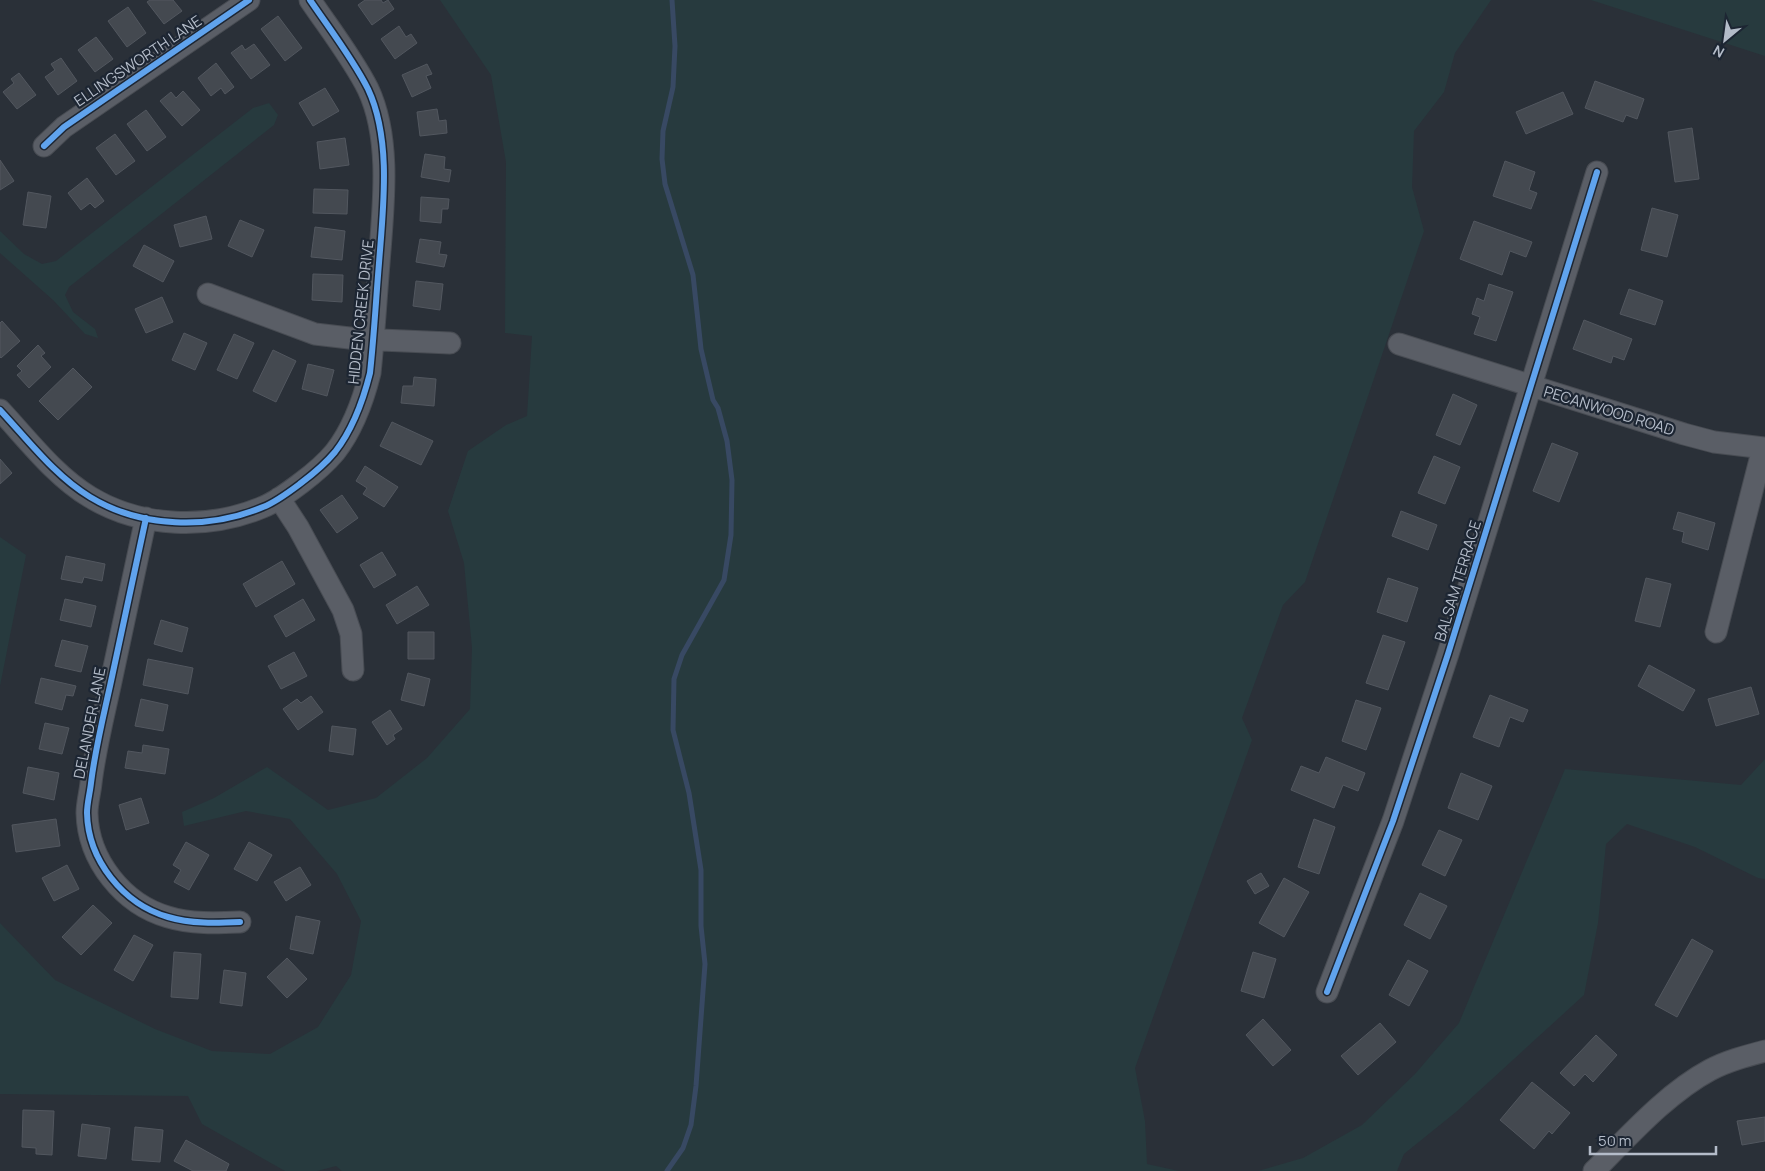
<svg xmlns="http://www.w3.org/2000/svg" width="1765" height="1171" font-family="Manrope,sans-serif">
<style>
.green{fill:#273a3e}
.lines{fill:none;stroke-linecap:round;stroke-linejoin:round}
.stream{stroke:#384963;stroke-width:5}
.building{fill:#444950;stroke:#52575f}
.minor-casing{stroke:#484c53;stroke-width:23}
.minor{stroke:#5a5e66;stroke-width:21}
.cycleway-casing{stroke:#1d2633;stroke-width:9}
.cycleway{stroke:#60a3ed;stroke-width:6}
.labels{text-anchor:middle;stroke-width:4.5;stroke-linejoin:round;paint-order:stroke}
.street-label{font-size:15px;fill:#b4bcc9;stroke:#1d2633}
</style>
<rect width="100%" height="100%" fill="#2a3038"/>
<path class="green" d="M440,0H1491L1455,53L1444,92L1414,131L1412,187L1424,231L1305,582L1283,605L1242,718L1252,740L1135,1068L1145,1121L1147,1164L1179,1171H342L336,1166L317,1171H285L202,1124L188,1096L0,1094V923L55,980L155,1029L212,1051L270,1054L318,1027L351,975L361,921L337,874L290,819L246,811L184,826L182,812L214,798L267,767L328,810L376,798L427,758L470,709L472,648L464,563L448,511L468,451L506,425L527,416L532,336L505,333L506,162L491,75Z
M1591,0H1765V56Z
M269,103L278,115L274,125L69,287L65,295L73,312L95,329L98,338L85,334L53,300L0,253V231L24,254L42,264L56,261L253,108Z
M0,537L26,555L0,686Z
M1765,759V879L1758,878L1695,847L1627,824L1606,844L1598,923L1584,995L1456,1112L1404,1154L1397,1171H1258L1303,1158L1362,1125L1415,1074L1459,1023L1565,769L1741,785Z"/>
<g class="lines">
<path class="stream" d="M667,1171L683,1148L691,1125L696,1086L705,964L701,926V870L689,793L673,730L674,679L682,655L724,580L731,535L732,480L727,441L718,408L713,400L701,349L693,275L665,184L662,159L663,131L673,87L675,46L672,0"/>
</g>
<path class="building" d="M150,0H173L182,11L164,24L147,2Z
M365,0H381L383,3L388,0L394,9L372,25L358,5Z
M128,7L146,33L127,47L108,21Z
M278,16L302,48L285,61L261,29Z
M399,26L406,37L411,34L417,43L395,59L381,39Z
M96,37L113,59L95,72L78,50Z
M254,44L270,65L251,79L231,53L242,45L245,50Z
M61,58L77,81L58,95L45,77L55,70L51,64Z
M216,63L234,87L225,94L221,88L211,96L198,78Z
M427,64L432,74L426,76L431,88L412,97L402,75Z
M19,73L36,95L17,109L3,92L14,83L11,79Z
M1595,81L1644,99L1637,119L1626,115L1623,122L1585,108Z
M325,88L339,111L313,126L299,103Z
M183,91L200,110L182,126L160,101L171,92L176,98Z
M1563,92L1573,114L1526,134L1516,112Z
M437,109L439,121L446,120L447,133L420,136L417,112Z
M146,110L166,137L147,151L127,124Z
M1692,128L1699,179L1675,182L1668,132Z
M115,134L135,161L116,175L96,148Z
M345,138L349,165L320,169L317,142Z
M425,154L445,157L444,169L451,170L449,182L421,177Z
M0,160L14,181L0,190Z
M1505,161L1535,172L1529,190L1537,193L1531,209L1493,196Z
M87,178L104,201L95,208L90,203L81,210L68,193Z
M314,189L348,190L347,214L313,213Z
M28,192L51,196L46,228L23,225Z
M421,197L449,199L448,209H442L441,223L420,221Z
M1652,208L1678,215L1667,257L1641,250Z
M206,216L212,239L180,247L174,225Z
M240,220L264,230L252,257L228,246Z
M1474,221L1532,242L1526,257L1510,251L1502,275L1460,259Z
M315,227L345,231L342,260L311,257Z
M420,239L441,242L439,254L447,255L444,267L416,262Z
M144,245L174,261L163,282L133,266Z
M313,274L343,275L342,302L312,300Z
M416,281L443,284L440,310L413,306Z
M1489,284L1513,292L1496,341L1474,334L1480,317L1472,314L1477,298L1484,301Z
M1629,289L1663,301L1655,325L1620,314Z
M162,297L173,322L146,333L135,309Z
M1584,320L1632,339L1624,360L1613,356L1611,363L1573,349Z
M2,321L20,341L1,358L0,357V323Z
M184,333L207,343L195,370L172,360Z
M234,334L254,343L237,379L217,370Z
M38,345L45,353L41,356L51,367L29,388L17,375L22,371L17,366Z
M273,350L296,361L276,402L253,391Z
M308,364L334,370L327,396L302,389Z
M73,368L92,387L58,420L39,401Z
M414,377L436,379L434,406L401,403L403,386H413Z
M1453,394L1477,405L1460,445L1436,435Z
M392,422L433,441L421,465L380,446Z
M1552,443L1578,453L1559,502L1533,491Z
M1434,456L1460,467L1445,504L1418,493Z
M0,459L12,473L0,484Z
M365,466L398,487L384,507L363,494L367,488L356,481Z
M342,495L358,518L337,533L320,510Z
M1401,511L1437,525L1428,550L1392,536Z
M1678,512L1715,523L1708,550L1682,542L1684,532L1673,529Z
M382,552L396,575L374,588L360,565Z
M66,556L105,564L102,581L84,577L82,583L61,579Z
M282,561L295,584L256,607L243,584Z
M1388,578L1418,588L1407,622L1377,612Z
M1646,578L1671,584L1660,627L1635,621Z
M417,586L429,605L397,624L386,605Z
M65,599L96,606L91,627L60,620Z
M303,599L315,620L286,637L274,616Z
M161,620L188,628L182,652L154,644Z
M408,632H434V659H408Z
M1383,635L1405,642L1388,690L1366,683Z
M62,640L88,646L81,672L55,666Z
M294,652L307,676L281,689L268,666Z
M148,659L193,668L188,694L143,685Z
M1649,665L1695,690L1683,711L1638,686Z
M408,673L430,679L424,706L401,700Z
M41,678L76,686L73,696L66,695L62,710L35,703Z
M1751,687L1759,714L1716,726L1708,699Z
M1490,695L1528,710L1523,722L1510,717L1499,747L1473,737Z
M311,696L323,712L298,730L283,709L297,699L301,703Z
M141,699L168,705L163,731L135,726Z
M1356,700L1381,708L1366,750L1342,741Z
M390,710L402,729L393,735L395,739L387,745L372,722Z
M45,723L69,728L62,754L39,749Z
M332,726L356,729L353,755L329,751Z
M143,745L169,749L165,774L125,768L128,751L142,753Z
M1326,757L1365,773L1358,791L1343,785L1334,808L1291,790L1301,766L1319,773Z
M28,767L59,773L54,800L23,793Z
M1461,773L1492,786L1478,820L1448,808Z
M141,798L149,823L126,830L119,805Z
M56,819L60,846L16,852L12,825Z
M1314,819L1335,827L1319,874L1298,867Z
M1439,830L1462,840L1445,876L1422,865Z
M186,842L209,855L189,890L174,882L181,870L173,865Z
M249,842L272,855L257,881L234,869Z
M67,865L79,889L54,901L42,878Z
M300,867L311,885L286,901L274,882Z
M1261,873L1269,886L1255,894L1247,881Z
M1284,878L1309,892L1284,937L1259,923Z
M1420,893L1447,906L1430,939L1404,925Z
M93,905L112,923L81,955L62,937Z
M296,916L320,921L313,954L290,949Z
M134,935L153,945L133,981L114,970Z
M1692,939L1713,951L1677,1017L1655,1005Z
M174,952L201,954L198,999L171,997Z
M1253,952L1276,959L1264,998L1241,991Z
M287,958L307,979L287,998L267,977Z
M1408,960L1428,971L1409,1006L1389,995Z
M224,970L246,973L242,1006L220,1003Z
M1263,1019L1291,1050L1273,1066L1246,1035Z
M1380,1023L1396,1042L1358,1075L1341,1056Z
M1596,1035L1617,1055L1593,1082L1585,1074L1574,1086L1560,1073Z
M1532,1082L1570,1113L1552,1134L1549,1131L1534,1149L1500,1120Z
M23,1110L54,1111L52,1155L36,1154V1148L22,1147Z
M1765,1117V1141L1742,1145L1737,1121Z
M82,1124L110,1128L106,1159L78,1156Z
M135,1127L163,1130L160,1162L132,1160Z
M186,1140L229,1164L226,1171H193L174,1161Z"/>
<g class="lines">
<g class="minor-casing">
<path id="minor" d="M44,146L64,127L249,0
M208,294L315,334L358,339L450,343
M1399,344L1684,434L1714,442L1765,448
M0,410C28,440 55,476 90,497C141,528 209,530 263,507C276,502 289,492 301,483C313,474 325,464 335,452C353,429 363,401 370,373C374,336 376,299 379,263C383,209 392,140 368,89C353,59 329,28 310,0
M279,498L298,527L343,610L351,634L353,670
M146,518C134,574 122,630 110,686C103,718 95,750 91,783C90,793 87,803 87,813C88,860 123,904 168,917C191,924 216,923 240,922
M1716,632L1763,448
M1327,992L1393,821L1448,654L1597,172
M1594,1171C1629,1136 1667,1093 1710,1070C1727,1061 1746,1056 1765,1051"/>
</g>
<use href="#minor" class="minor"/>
<g class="cycleway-casing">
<path id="cycleway" d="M44,146L64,127L249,0
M0,410C28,440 55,476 90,497C141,528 209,530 263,507C276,502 289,492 301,483C313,474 325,464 335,452C353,429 363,401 370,373C374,336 376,299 379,263C383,209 392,140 368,89C353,59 329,28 310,0
M146,518C134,574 122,630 110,686C103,718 95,750 91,783C90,793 87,803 87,813C88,860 123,904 168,917C191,924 216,923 240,922
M1327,992L1393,821L1448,654L1597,172"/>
</g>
<use href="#cycleway" class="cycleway"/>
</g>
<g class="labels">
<g class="street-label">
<text transform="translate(138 61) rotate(-34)" y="5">ELLINGSWORTH LANE</text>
<text transform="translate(361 312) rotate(-84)" y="5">HIDDEN CREEK DRIVE</text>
<text transform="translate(1609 411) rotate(17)" y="5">PECANWOOD ROAD</text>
<text transform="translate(1458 581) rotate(-73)" y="5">BALSAM TERRACE</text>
<text transform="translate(90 723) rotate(-79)" y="5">DELANDER LANE</text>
</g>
</g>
<g transform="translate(1725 40) rotate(209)" stroke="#1d2633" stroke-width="4" paint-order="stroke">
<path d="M0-4L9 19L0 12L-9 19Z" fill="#b4bcc9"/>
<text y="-8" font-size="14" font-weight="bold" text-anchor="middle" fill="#b4bcc9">N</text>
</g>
<path d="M1590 1146v8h126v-8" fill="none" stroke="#b4bcc9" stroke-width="2.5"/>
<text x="1598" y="1146" font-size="15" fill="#b4bcc9" stroke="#1d2633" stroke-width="4" paint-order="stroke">50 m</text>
</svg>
